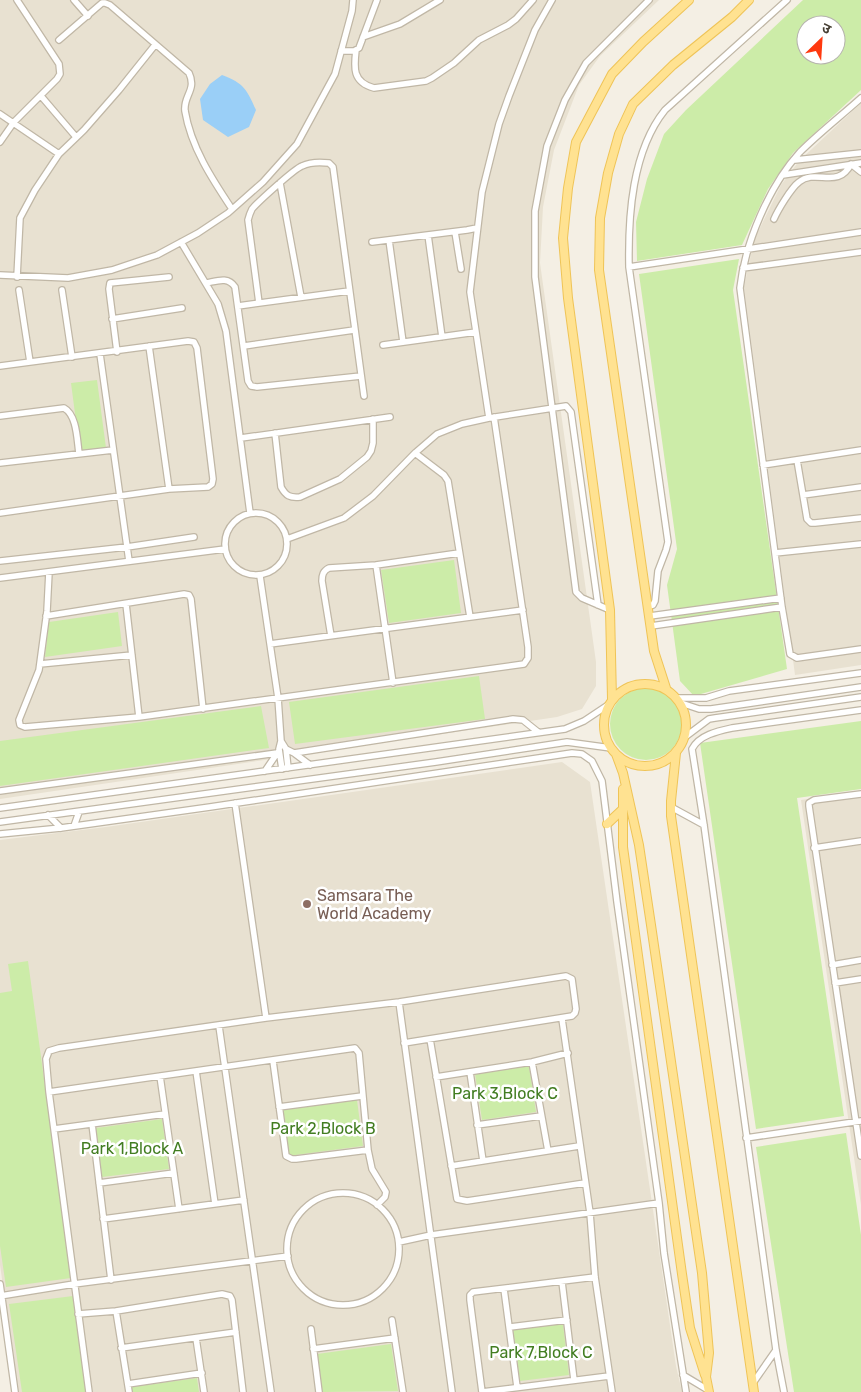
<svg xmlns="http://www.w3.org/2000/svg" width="861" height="1392" font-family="Rubik,'Noto Sans Devanagari',sans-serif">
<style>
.residential{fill:#e8e1d1}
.green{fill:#cceca8;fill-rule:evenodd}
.water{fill:#9acff7}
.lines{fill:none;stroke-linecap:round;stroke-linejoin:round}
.minor-casing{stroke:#c0b7a6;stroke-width:8}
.major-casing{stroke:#efc457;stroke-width:10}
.minor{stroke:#fff;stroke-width:5.5}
.major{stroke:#ffe291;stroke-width:8}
.education-dot{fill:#8d6e63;stroke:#fff;stroke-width:2}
.labels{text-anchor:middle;stroke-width:5;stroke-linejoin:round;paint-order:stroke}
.education-label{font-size:16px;fill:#785e54;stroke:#fff;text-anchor:start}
.park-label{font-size:16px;fill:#427d21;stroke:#fff}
</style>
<rect width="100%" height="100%" fill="#f4efe4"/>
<path class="residential" d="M0,0H659L600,56L579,85L554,150L543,207L540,263L596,662V686L582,709L557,717L0,799Z
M861,103V665L795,675L744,287L754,240L781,185L799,161Z
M562,762L590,782L676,1366L682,1392H18L0,1265V840L106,827Z
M861,791V1205L801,800Z"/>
<path class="green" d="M803,0H861V90L793,153L768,189L742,245L637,261L636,222L647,179L664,134L686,110ZM806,25H836V55H806Z
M739,259L733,290L787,669L694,696L680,681L667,585L677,549L639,274Z
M97,380L106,448L80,452L71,383Z
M454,560L461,613L389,623L381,570Z
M118,612L122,646L45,657L49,622Z
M479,676L485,719L295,744L289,702Z
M610 724a36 36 0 1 1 72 0a36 36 0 1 1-72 0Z
M261,706L269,748L0,786V741Z
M861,721V789L797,798L844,1116L756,1129L700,743Z
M28,961L71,1278L6,1287L0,1246V993L12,991L8,964Z
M529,1066L536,1112L482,1120L475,1074Z
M357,1100L363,1146L288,1156L282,1110Z
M162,1119L169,1169L102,1177L96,1128Z
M846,1133L861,1235V1392H794L756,1147Z
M73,1296L86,1392H22L9,1304Z
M563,1324L569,1375L520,1381L513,1330Z
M391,1344L398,1391L322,1392L317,1354Z
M197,1378L199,1392H132V1387Z"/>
<path class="water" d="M222,75C244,83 247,90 256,110L249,127L228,137L203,120L200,99L210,84Z"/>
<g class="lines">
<g class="minor-casing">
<path id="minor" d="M74,0L88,16
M363,37L400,24L440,0
M59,40L102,3H105L110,5L189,73C197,90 183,96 185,111C191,147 212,179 232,209
M356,50C354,67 352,82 374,88L426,81L432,78L454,63L479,40L508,25L516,19L533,0
M341,51H354L359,48L377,0
M41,96L76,137
M861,98C841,116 819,133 800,152C769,186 745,243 740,288L782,607L790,654L797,658L861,649
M0,114L59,154
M0,142L14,122L57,79L60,74L59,64L17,0
M795,160L861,153
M783,175L861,163
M280,183L301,297
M774,219C778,210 791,188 799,182C816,168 838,190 851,164L861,172
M455,232L461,269
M428,235L442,337
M389,240L403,342
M181,242L218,304L226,331L250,513
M372,242L467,230L477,228
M629,267L861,232
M743,268L861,252
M0,275L68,278L112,270L157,255L198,233L228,213L263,182L297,144L335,74L352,11L353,0
M17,277L20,218L35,190L59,154L84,130L119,90L155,45
M206,283C217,281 228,276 235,287L248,381L251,386L257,387L361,376
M19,290L30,362
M62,290L72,357
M259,303L248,220C249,216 250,213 252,209C258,202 294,169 302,166C310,162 321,162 329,163L333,167L364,396
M238,306L349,291
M112,319L182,308
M383,345L476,332
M149,346L169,489
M244,346L354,330
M117,352L109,289L110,283L169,277
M100,354L129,561
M0,366L188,341L194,342L197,348L213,479L212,484L208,487L169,489L0,513
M0,416L64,408C77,415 77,440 79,453
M489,418L470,292L482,192L499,124L509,96L535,30L552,0
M275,433L281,487C286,496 290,498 300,497L340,479L367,457L371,451L373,443V419
M241,438L390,417
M415,453L444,475L448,481L470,617
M797,460L807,519L811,523H815L861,518
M0,463L113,450
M763,465L861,450
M803,495L861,487
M225 544a31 31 0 1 1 62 0a31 31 0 1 1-62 0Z
M287,539L344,518L373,496L415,453L437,434L462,424L489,418L566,406L571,412L598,605
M775,553L861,544
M0,561L127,547L194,537
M376,565L393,683
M49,572L47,611L39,670L19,720L20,725L25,727L139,717L524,664L528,658V647L494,417
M260,576L278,698L281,741
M0,578L225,549
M126,604L139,717
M649,606L653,605L655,601L658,571L666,550L668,542L629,267C628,216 632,151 665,110L787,0
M610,610L582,598L576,592L535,277V211L547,146L565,100L586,63L649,0
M46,616L184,594L189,595L191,599L203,709
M650,616L781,598
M651,626L782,607
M331,636L322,581C322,575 323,571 329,568L376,565L459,553
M270,644L523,610
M40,664L132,655
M677,698H706L729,691L861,673
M681,703L699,709H711L861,687
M685,737L709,719L715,718L861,697
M286,749L294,753L310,765
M294,753L513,719L523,720L538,732
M282,769L279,749L281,741L286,749L288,768
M265,771L278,752
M0,791L277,753
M861,794L814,800L809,803V806L861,1156
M235,803L266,1018
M671,807L704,825
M0,808L565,729L584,721L608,705
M48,815L61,828
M0,822L436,762L567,742L611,748
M74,826L79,812
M0,834L61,828L210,807L572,753L582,754L592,761L602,781L617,902L659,1203L664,1253L686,1392
M814,848L861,841
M832,965L861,960
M835,983L861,979
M399,1002L452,1392
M562,1019L590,1213L595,1277L612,1392
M219,1026L271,1392
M430,1039L457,1199L467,1201L585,1183
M273,1061L286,1156L292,1159H296L368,1150
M532,1062L548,1151
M196,1071L215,1204
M470,1072L483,1161
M160,1076L179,1209
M436,1077L532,1062L568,1053
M49,1092L355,1048L359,1053L368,1150L372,1169L386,1192L385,1197L377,1205
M279,1107L362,1096
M92,1124L111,1280
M477,1125L541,1116
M54,1129L165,1114
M746,1138L861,1121
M451,1166L579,1146
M99,1183L174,1173
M287 1249a56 56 0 1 1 112 0a56 56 0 1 1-112 0Z
M103,1219L244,1200
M399,1242L431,1235L659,1203
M595,1277L473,1292L470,1295V1300L482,1392L609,1376
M562,1282L574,1380
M0,1284L15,1392
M504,1289L517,1387
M0,1296L74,1284L288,1256
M116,1311L129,1392
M78,1314L116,1311L222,1294L230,1296L232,1300L243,1392
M392,1320L403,1392
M510,1327L567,1320
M311,1329L319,1392
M196,1338L204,1392
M121,1348L236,1332
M313,1349L395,1338
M683,1375L708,1390
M753,1383L776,1350
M128,1384L202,1373
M89,1392L49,1092L46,1059L49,1051L59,1048L266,1018L399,1002L566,976L572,979L576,1009L575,1013L572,1016L404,1043
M784,1392L776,1350L704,825L692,749C699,735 718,731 732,728L861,710"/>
</g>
<g class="major-casing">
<path id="major" d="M604 725a41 41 0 1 1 82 0a41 41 0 1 1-82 0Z
M666,688L654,651L599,270L600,218L608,173L619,134L633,104L673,65L732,17L749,0
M612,699L610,610L568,298L563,238L568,188L576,142L612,74L643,42L689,0
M676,753L671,801V816L754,1392
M616,754L623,773L639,845L651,925L702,1273L709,1353L706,1377L709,1392
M623,789V847L682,1274L690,1328L705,1375
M607,824L623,809"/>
</g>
<use href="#minor" class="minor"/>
<use href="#major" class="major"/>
</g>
<circle class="education-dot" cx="307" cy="904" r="5"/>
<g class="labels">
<g class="education-label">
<text x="317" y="901">Samsara The<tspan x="317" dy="18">World Academy</tspan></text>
</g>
<g class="park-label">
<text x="505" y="1099">Park 3,Block C</text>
<text x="323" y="1134">Park 2,Block B</text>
<text x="132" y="1154">Park 1,Block A</text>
<text x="541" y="1358">Park 7,Block C</text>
</g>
</g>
<g transform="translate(821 40) rotate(25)"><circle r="24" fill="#ffffff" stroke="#b5b2ad"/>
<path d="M0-4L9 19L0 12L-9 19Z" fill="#ff390f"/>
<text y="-8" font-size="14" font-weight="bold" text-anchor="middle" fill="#463f33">उ</text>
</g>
</svg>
